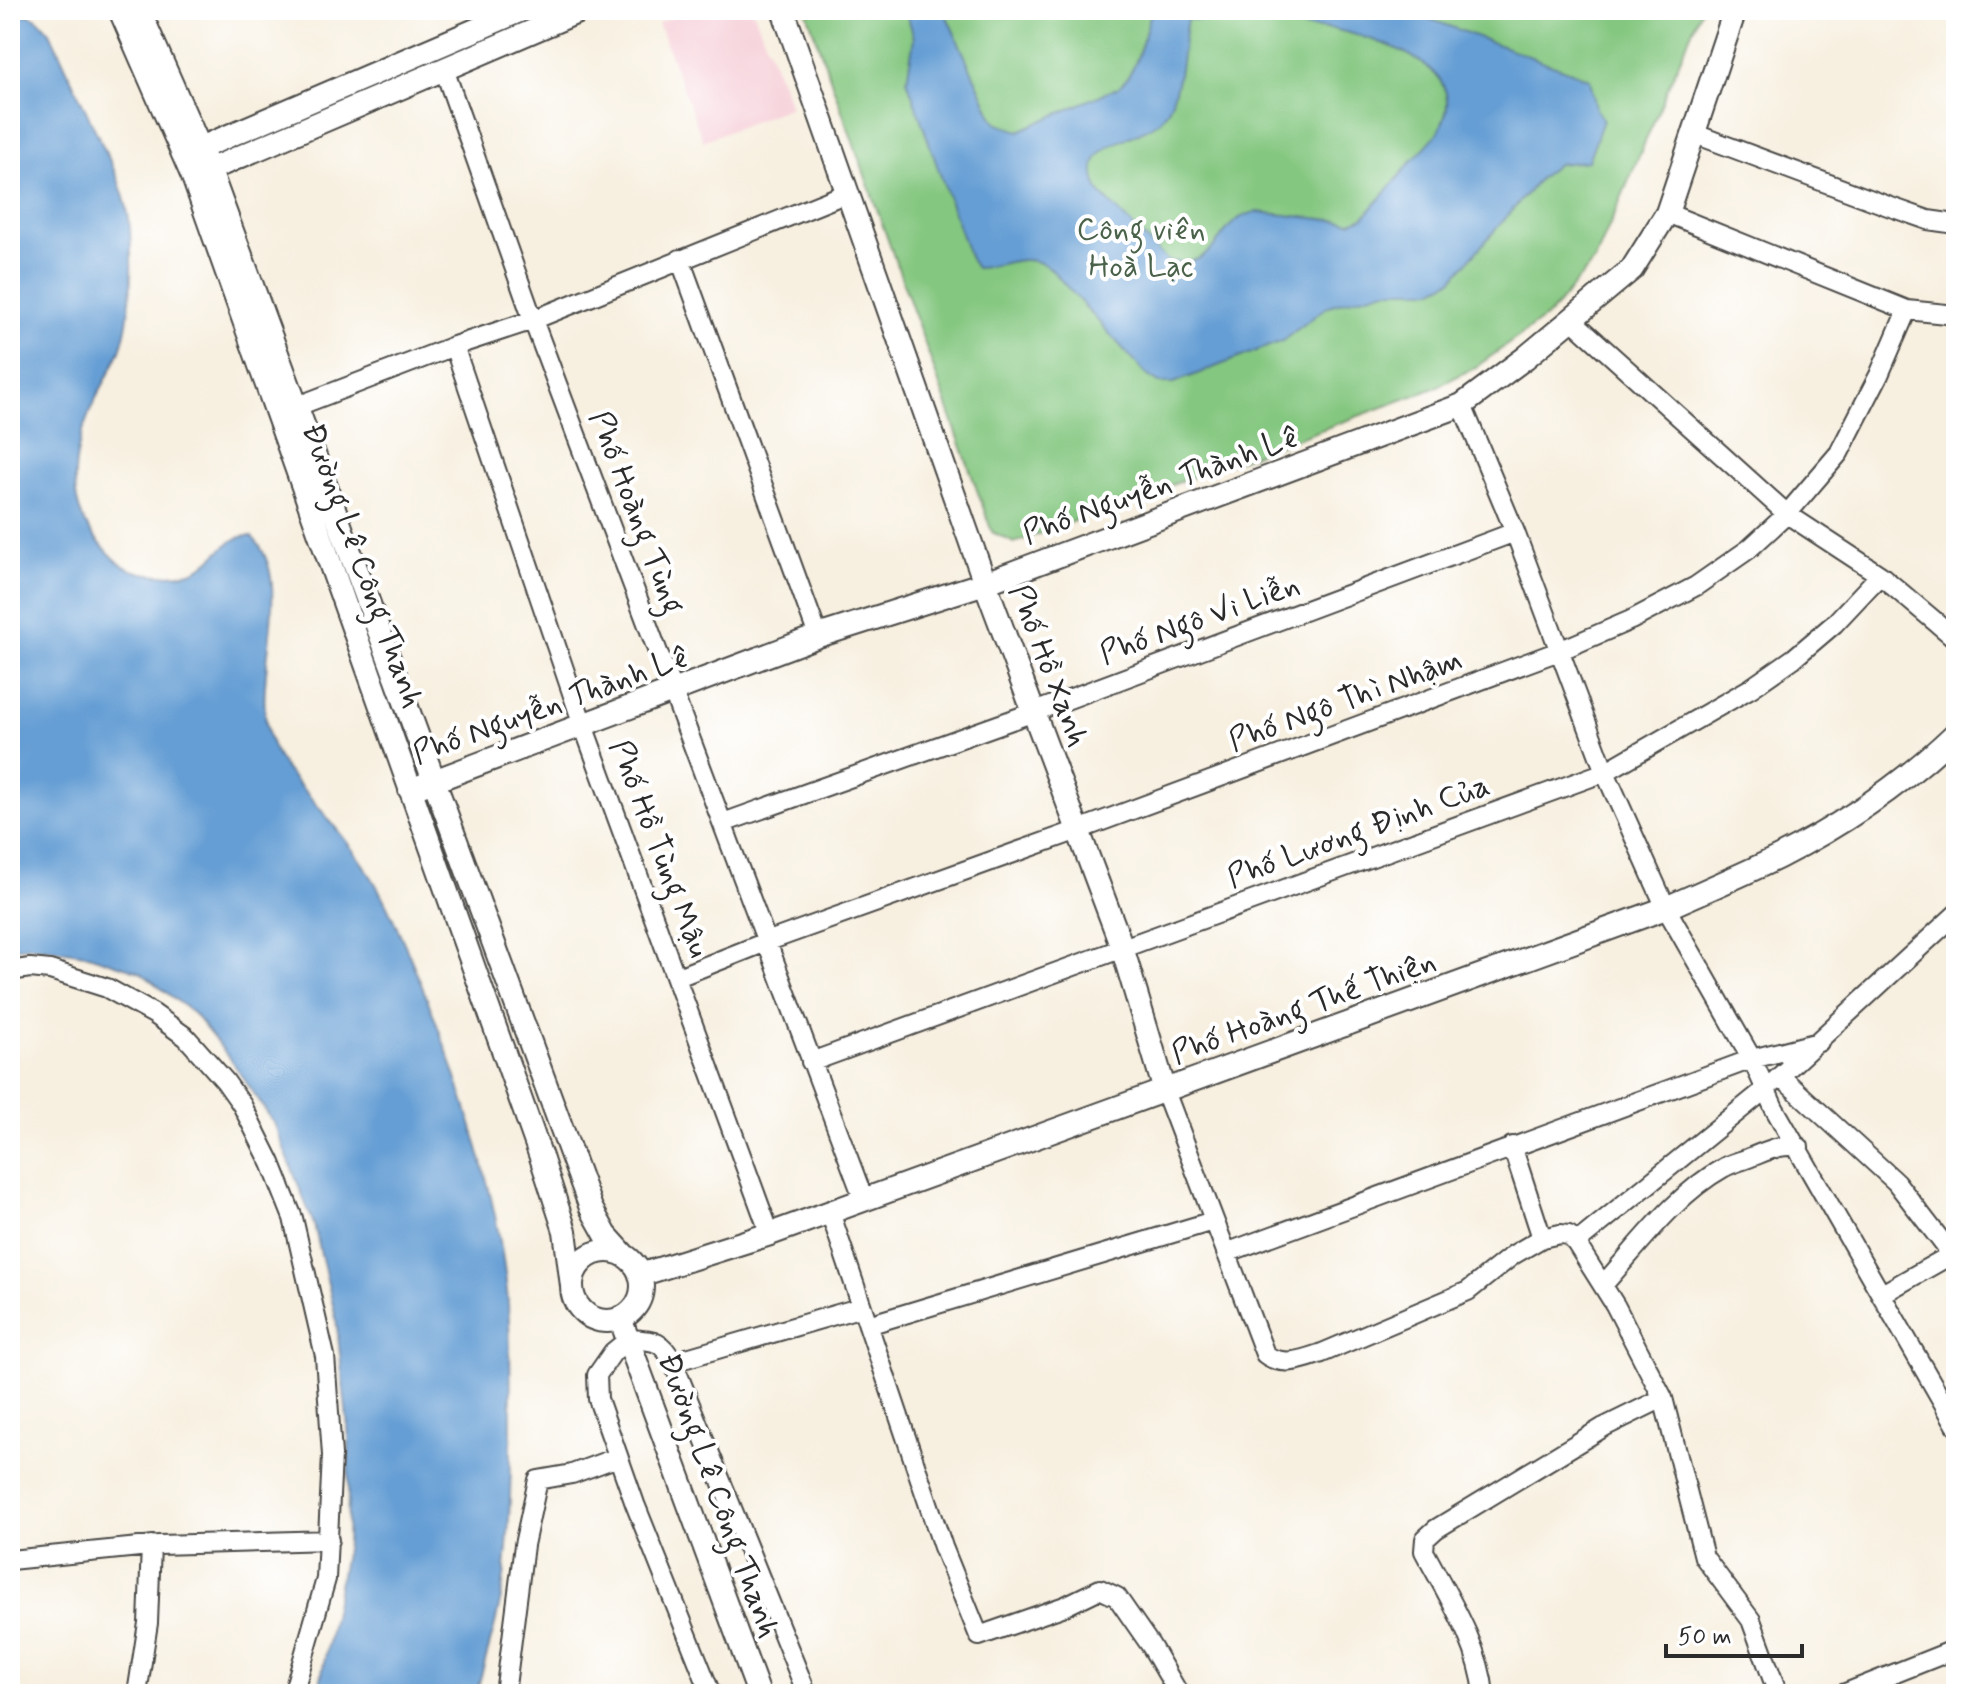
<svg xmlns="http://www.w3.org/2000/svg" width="1966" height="1704" font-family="Mynerve,sans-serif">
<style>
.built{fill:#f6cfd8}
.green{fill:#84c780;stroke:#587956;stroke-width:2}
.water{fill:#659ed4;stroke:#486480;stroke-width:2;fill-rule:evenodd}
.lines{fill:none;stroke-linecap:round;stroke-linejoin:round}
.minor-casing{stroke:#4a4846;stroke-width:22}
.tertiary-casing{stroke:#4a4846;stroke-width:26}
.minor{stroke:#fff;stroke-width:18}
.tertiary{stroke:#fff;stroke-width:22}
.labels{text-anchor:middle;stroke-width:8;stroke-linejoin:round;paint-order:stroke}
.park-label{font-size:32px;fill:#4a6249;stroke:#fff}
.street-label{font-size:32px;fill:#2b2b2b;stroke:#fff}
</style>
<rect width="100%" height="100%" fill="#fff"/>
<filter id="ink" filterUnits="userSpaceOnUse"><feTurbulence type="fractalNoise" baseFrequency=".0125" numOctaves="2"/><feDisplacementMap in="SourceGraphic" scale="16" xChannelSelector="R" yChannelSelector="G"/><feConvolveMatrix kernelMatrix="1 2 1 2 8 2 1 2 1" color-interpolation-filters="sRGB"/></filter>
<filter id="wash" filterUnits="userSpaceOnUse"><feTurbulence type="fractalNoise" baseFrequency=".006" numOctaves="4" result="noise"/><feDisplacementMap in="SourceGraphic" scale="32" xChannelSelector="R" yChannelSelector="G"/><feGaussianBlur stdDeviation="1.8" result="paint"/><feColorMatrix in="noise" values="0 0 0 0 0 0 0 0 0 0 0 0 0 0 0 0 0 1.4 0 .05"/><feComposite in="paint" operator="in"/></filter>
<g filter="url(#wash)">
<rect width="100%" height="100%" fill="#f7efdf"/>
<path class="built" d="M689,10H753L791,107L703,141L658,23Z"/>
<path class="green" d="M806,10H1701L1595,260L1549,315L1476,367L1432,389L1014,543L992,532Z"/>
<path class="water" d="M906,10H944L993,118L998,124L1019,131L1119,87C1139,69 1143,35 1152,10H1406L1590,79L1596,109L1603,120L1588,161L1558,164L1540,178L1452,280L1432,290H1386L1328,306L1282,341L1174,383H1159L1147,375L1049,267C1022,251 1004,267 976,268L970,259L907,80L914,38ZM1187,19L1333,29C1380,40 1479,67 1437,133C1430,143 1420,152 1412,161C1396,180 1381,198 1364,217L1351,222L1257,212C1212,219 1225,270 1168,261L1100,193C1071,134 1151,145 1168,110C1181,83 1182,48 1187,19Z
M10,14C29,12 38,17 50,32C62,59 75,87 88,115C104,150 127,188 130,228C132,261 132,306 124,337C118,363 101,385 91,409C73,452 64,503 98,541C108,552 120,567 135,571C152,576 179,577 196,570C215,561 228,534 251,536C300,581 246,684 272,745C281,768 300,785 316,804C338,830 361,858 378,888C398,926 414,966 430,1006C465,1097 501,1206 508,1303C511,1350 511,1398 511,1445C511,1494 509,1544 502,1592C496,1626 485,1661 476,1694H318L347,1543L349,1438L336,1318L314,1225L274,1123L229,1057L194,1014L140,972L85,954L32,946L10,948Z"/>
</g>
<g filter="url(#ink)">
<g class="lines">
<g class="minor-casing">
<path id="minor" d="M444,69L533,320L864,1200
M1695,134L1888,206L1928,220L1956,224
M1667,213L1907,310L1956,315
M680,259L818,636
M1572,320L1787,514L1880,575L1956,639
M454,346L583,725L770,1234
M1462,405L1515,532L1605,772L1666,908L1752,1059L1774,1108L1956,1425
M295,407L454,346L533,320L847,193
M723,823L1034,712L1515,532
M10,971L30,968L50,970L107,988L154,1014L186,1037L225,1081L242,1105L271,1163L293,1218L325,1356L332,1455L326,1579L293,1694
M678,977L766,942L1078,830L1559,651L1631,620L1696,586L1749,549L1787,514L1839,453L1879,375L1907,310
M811,1062L1605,772L1751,688L1794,658L1834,624L1880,575
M1780,1076L1896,1182L1956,1260
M1165,1091L1265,1354C1282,1368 1304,1359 1322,1353L1468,1291L1513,1255L1542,1238L1560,1234L1569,1235L1576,1243L1615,1305L1663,1398L1704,1557L1751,1620L1778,1694
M1512,1146L1542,1238
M830,1212L943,1547L979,1636L1065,1606L1100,1589L1117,1597L1151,1646L1179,1694
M1576,1243L1767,1088L1956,914
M1226,1253L1752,1059L1819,1042
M1603,1285C1640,1244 1675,1195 1723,1168C1731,1163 1742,1161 1751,1157C1767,1151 1782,1143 1799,1147
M1882,1294L1956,1252
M868,1325L1213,1221
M673,1362L862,1307
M10,1560L159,1545L329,1540
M137,1694L148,1623L151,1545
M505,1694L524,1545L538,1480L572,1474L618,1457
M711,1694L635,1504L598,1399L597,1375L613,1352L629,1339C653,1341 661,1339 673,1362L807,1694
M1484,1694C1479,1643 1447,1595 1424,1551L1425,1539L1436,1529L1604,1427L1663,1398
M1843,1694L1956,1649"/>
</g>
<g class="tertiary-casing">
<path id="tertiary" d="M120,10L193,177L541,1157L565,1231L572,1286
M139,10L210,171L591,1208L606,1235L624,1255
M783,10L985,583L1122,947L1165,1091
M189,153L522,10
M197,175L582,10
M410,790L818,636L985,583L1462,405L1525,358L1632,269L1667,213L1735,10
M572 1286a35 35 0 1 1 70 0a35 35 0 1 1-70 0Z
M640,1275L770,1234L1666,908C1704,891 1742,875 1779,857C1842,825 1905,782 1956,733
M620,1318L759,1694"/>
</g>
<use href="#minor" class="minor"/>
<use href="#tertiary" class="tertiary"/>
</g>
</g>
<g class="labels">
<g class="park-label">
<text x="1141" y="239">Công viên<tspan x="1141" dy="37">Hoà Lạc</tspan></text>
</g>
<g class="street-label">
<text transform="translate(1160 484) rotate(-20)" y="11">Phố Nguyễn Thành Lê</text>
<text transform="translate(638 512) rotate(69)" y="11">Phố Hoàng Tùng</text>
<text transform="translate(364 565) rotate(70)" y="11">Đường Lê Công Thanh</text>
<text transform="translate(1199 618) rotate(-20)" y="11">Phố Ngô Vi Liễn</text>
<text transform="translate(1050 665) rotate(69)" y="11">Phố Hồ Xanh</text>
<text transform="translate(1345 699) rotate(-20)" y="11">Phố Ngô Thì Nhậm</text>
<text transform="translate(550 704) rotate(-20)" y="11">Phố Nguyễn Thành Lê</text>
<text transform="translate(1358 830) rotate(-20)" y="11">Phố Lương Định Của</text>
<text transform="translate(661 848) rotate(69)" y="11">Phố Hồ Tùng Mậu</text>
<text transform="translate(1303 1006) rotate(-20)" y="11">Phố Hoàng Thế Thiện</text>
<text transform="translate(720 1495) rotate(70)" y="11">Đường Lê Công Thanh</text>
</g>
</g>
<rect width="1966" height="1704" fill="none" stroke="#fff" stroke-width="40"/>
<path d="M1666 1644v12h136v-12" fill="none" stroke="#2b2b2b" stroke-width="4"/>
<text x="1678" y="1644" font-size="24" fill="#2b2b2b" stroke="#ffffff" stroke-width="6" paint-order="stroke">50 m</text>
</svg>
